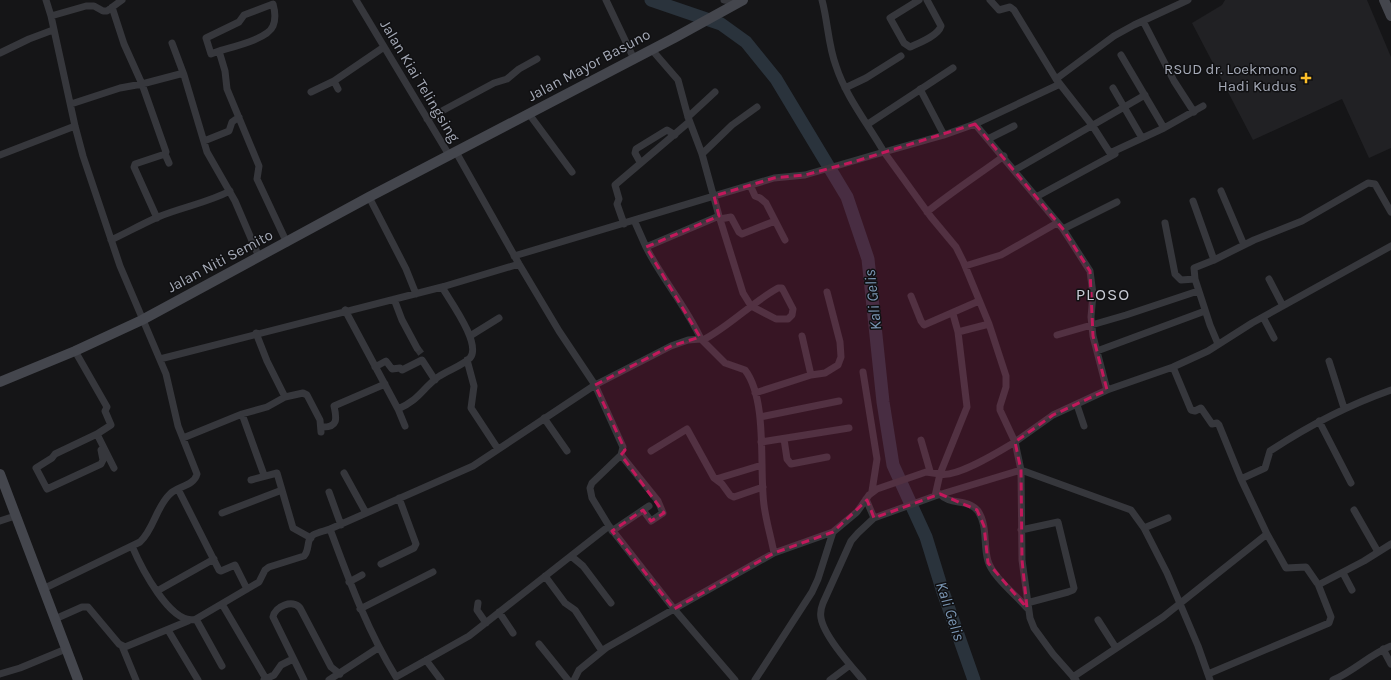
<svg xmlns="http://www.w3.org/2000/svg" width="1391" height="680" font-family="Karla,sans-serif">
<style>
.built{fill:#212124}
.lines{fill:none;stroke-linecap:round;stroke-linejoin:round}
.river{stroke:#2a333c;stroke-width:13}
.street-tunnel{stroke:#323337;stroke-width:7;stroke-dasharray:7 3.5;stroke-linecap:butt}
.street{stroke:#36373c;stroke-width:7}
.secondary{stroke:#44464d;stroke-width:10}
.marked{fill:#c2185b;fill-opacity:0.2;stroke:#c2185b;stroke-width:3;stroke-dasharray:8 5;stroke-linejoin:round}
.poi-dot{fill:#fcbf29;stroke:#101012;stroke-width:1.5}
.labels{text-anchor:middle;stroke-width:3;stroke-linejoin:round;paint-order:stroke}
.street-label{font-size:15px;fill:#a6abb8;stroke:#101012}
.poi-label{font-size:15px;fill:#a6abb8;stroke:#101012;text-anchor:end}
.water-label{font-size:16px;font-style:italic;fill:#7b97b5;stroke:#101012}
.quarter-label{font-size:17px;letter-spacing:1px;fill:#c7cad4;stroke:#101012}
</style>
<rect width="100%" height="100%" fill="#151517"/>
<path class="built" d="M1225,0H1367L1391,57V148L1369,158L1342,99L1253,140L1192,23L1222,5Z"/>
<g class="lines">
<path class="river" d="M651,0L721,24L746,42L776,79L847,197L868,259L883,402L893,465L926,537L942,589L974,680"/>
<path class="street-tunnel" d="M417,348L423,356"/>
<path class="street" d="M356,0L449,155
M606,0L634,59
M724,0L739,2
M919,0L890,18L904,43L910,47C919,43 938,36 941,26L927,0
M990,0L999,10L1010,7L1014,10L1056,79L1092,125L1110,153L1164,128L1203,106
M112,7L124,44L142,84L166,152L165,154L135,164L134,167L157,218
M51,16L86,6H94L103,11H107L122,0
M1143,21L1174,81L1194,112
M172,43L184,75
M652,50L678,80L688,117L702,154L719,216L743,293L751,306L776,319H788L792,315L793,309L782,288H778C751,303 730,326 703,340
M219,51C232,47 268,39 273,26C276,19 275,11 273,4L244,15L239,22L206,38L211,54L219,51L225,71L227,89L259,166L257,179L287,243
M0,53L29,39L53,30
M1121,55L1164,128
M1056,79L1114,36L1134,25L1188,0
M334,81L338,89
M845,88L866,78L901,56
M1113,88L1142,138
M920,89L944,135
M311,92L334,81L384,47
M71,104L120,88L142,84L180,74L184,75L207,152L235,201L259,257
M529,114L572,172
M688,117L715,92
M427,119L494,83L507,79L519,69L537,59
M868,124L953,68
M975,124L1060,84
M988,139L1014,126
M204,141L229,131L232,122L239,117
M456,152L519,264L559,331L595,385L623,447L621,455L592,483L590,488L592,498L609,526L674,609L735,680
M165,154L169,163
M702,154L732,125L757,107
M0,155L75,126
M640,162L635,153L636,149L667,130L675,135
M1015,170L1145,95
M750,185L755,196L760,198L766,203L785,240
M1221,191L1244,245
M369,197L406,269L416,294
M1036,197L1115,154
M1193,201L1214,260L1194,268L1195,279
M927,212C952,192 978,175 1004,156
M720,219L731,217L739,232L742,234L775,221
M634,220L646,247L719,216
M1165,223L1175,274L1181,280L1195,279L1210,325L1218,344
M624,224L617,204L619,199L615,185L689,122
M1063,229L1117,202
M111,240C126,233 142,224 158,217C182,207 207,203 230,191
M646,247C662,279 686,306 701,339
M514,256L774,178L805,175L884,152C868,124 846,97 836,66C828,45 828,22 822,0
M1214,260L1254,240L1302,221L1368,183L1375,184L1391,212
M965,266L1001,255L1057,223
M1269,279L1283,306
M911,296L921,321L924,325L979,301
M394,299L402,320L417,348
M345,310L398,409L405,426
M953,314L958,332
M1263,317L1274,338
M1057,335L1126,315L1198,291
M470,336L499,318
M802,336L811,375
M75,351L107,407L105,411L111,425L97,434
M1097,351L1205,311
M160,359L442,287L519,264
M467,360L474,386L471,408L498,449
M1329,361L1344,408
M375,367L386,361L392,369L400,368L402,370L422,360L435,380
M1173,367L1191,410L1195,411L1201,408L1212,424L1217,423L1219,425L1241,479
M863,372L877,459L872,491
M755,393L811,375L825,373L838,365L841,357L840,342L827,292
M285,397L303,393L307,395L320,420L321,432
M1077,405L1084,426
M398,409C419,400 422,389 438,377C448,370 462,366 470,358C482,344 450,301 442,287
M242,414L267,407L285,397L267,361L256,333
M760,417L839,401
M544,418L567,451
M1319,421L1351,483
M321,427C338,428 337,419 334,406L385,384
M183,438L242,414L264,475
M784,439L787,459L791,464L827,457
M921,440L930,471
M761,442L849,428
M104,448L101,450L103,460L101,464L47,489L36,468L52,458L55,454L97,434L114,468
M651,451L687,429L714,478L722,484L730,495L734,497L763,487
M344,473L366,513
M716,479L762,465
M251,480L277,473L293,528L311,538
M178,489L219,570L221,571L235,565L247,589
M329,492L341,525
M940,494C950,506 968,498 978,511C988,526 983,545 988,561C992,576 1017,596 1027,608
M935,496L1021,470L1131,510L1144,528L1167,573L1198,646L1210,680
M866,499L874,518
M643,510L649,506
M1354,510L1378,552
M222,513L282,490
M0,521L15,516
M609,526L469,636L396,677C367,630 349,580 330,529L473,466L595,385L671,346L688,340L701,339L725,363L745,370C768,400 759,468 764,505C766,521 771,537 774,553
M1144,528L1168,518
M1021,530L1058,522L1074,588L1073,590L1068,592L1027,603
M612,531L643,510L651,521L663,513L658,501L621,455
M1267,534L1241,479L1265,468L1270,451C1308,426 1348,405 1391,390
M132,546C140,565 171,627 196,619L259,582L265,570L269,567L304,556C310,550 306,539 313,535C318,532 325,531 330,529
M571,556L583,566L611,603
M381,564L414,548L416,544L399,498
M1343,573L1352,590
M545,576L565,603L575,610L602,651
M349,582L362,575
M45,588L140,542C154,529 156,507 170,494C178,486 194,486 197,474L178,426L166,374L120,266L83,156L75,126L51,16L46,0
M157,591L214,559
M478,603L477,610L486,623
M222,604L266,679
M360,609L433,572
M499,612L513,633
M55,619L82,607H88L119,644L125,647L188,621
M196,619L222,666
M1098,620L1116,648
M168,630L198,680
M539,644L568,680
M122,646L136,680
M1383,649L1391,664
M426,660L441,680
M0,674L20,668L66,649
M1208,674L1329,623L1331,617L1318,584
M1073,677L1163,617L1267,534L1286,568L1306,567L1317,583L1320,584L1364,561L1391,544
M264,680L274,675L281,665L293,659
M304,680L273,617C275,606 293,599 300,608L331,667L340,674
M329,680L378,648
M574,680L579,670L606,648L674,609L774,553L833,532L857,512L869,495L877,489L926,472L940,474L967,407L958,332L989,324
M755,680L812,592L818,579L833,532
M830,680L850,665
M863,680C851,666 824,636 821,618C820,613 821,608 823,603L851,541L858,533L874,518L935,496L940,474C957,478 1000,451 1015,442L1000,410V406L1006,387V376L989,324L963,261L956,247L931,217L884,152L944,135L975,124L1063,229L1090,271L1093,294L1091,317L1093,336L1107,390
M1076,680L1053,654L1034,628L1030,618L1022,560L1021,470L1015,442L1053,415L1107,390L1173,367L1208,351L1252,323L1391,246
M1333,680C1354,671 1369,655 1391,646"/>
<path class="secondary" d="M1384,0L1391,16
M0,382L75,351L142,320L369,197L674,38L743,0
M0,474L78,680"/>
</g>
<path class="marked" d="M975,124L1063,229L1090,271L1093,336L1107,390L1053,415L1015,442L1021,470L1022,560L1027,608L988,563L984,526L977,510L940,494L874,518L867,500L833,532L774,553L674,609L612,531L643,510L651,521L664,513L621,455L625,450L595,385L671,346L700,337L646,247L719,216L714,196L774,178L805,175L853,162Z"/>
<path class="poi-dot" d="M1304 72h4v4h4v4h-4v4h-4v-4h-4v-4h4z"/>
<g class="labels">
<g class="street-label">
<text transform="translate(589 65) rotate(-28)" y="5">Jalan Mayor Basuno</text>
<text transform="translate(420 81) rotate(59)" y="5">Jalan Kiai Telingsing</text>
<text transform="translate(220 261) rotate(-28)" y="5">Jalan Niti Semito</text>
</g>
<g class="poi-label">
<text x="1297" y="74">RSUD dr. Loekmono<tspan x="1297" dy="17">Hadi Kudus</tspan></text>
</g>
<g class="water-label">
<text transform="translate(872 300) rotate(-96)" y="6">Kali Gelis</text>
<text transform="translate(951 611) rotate(72)" y="6">Kali Gelis</text>
</g>
<g class="quarter-label">
<text x="1103" y="300">PLOSO</text>
</g>
</g>
</svg>
